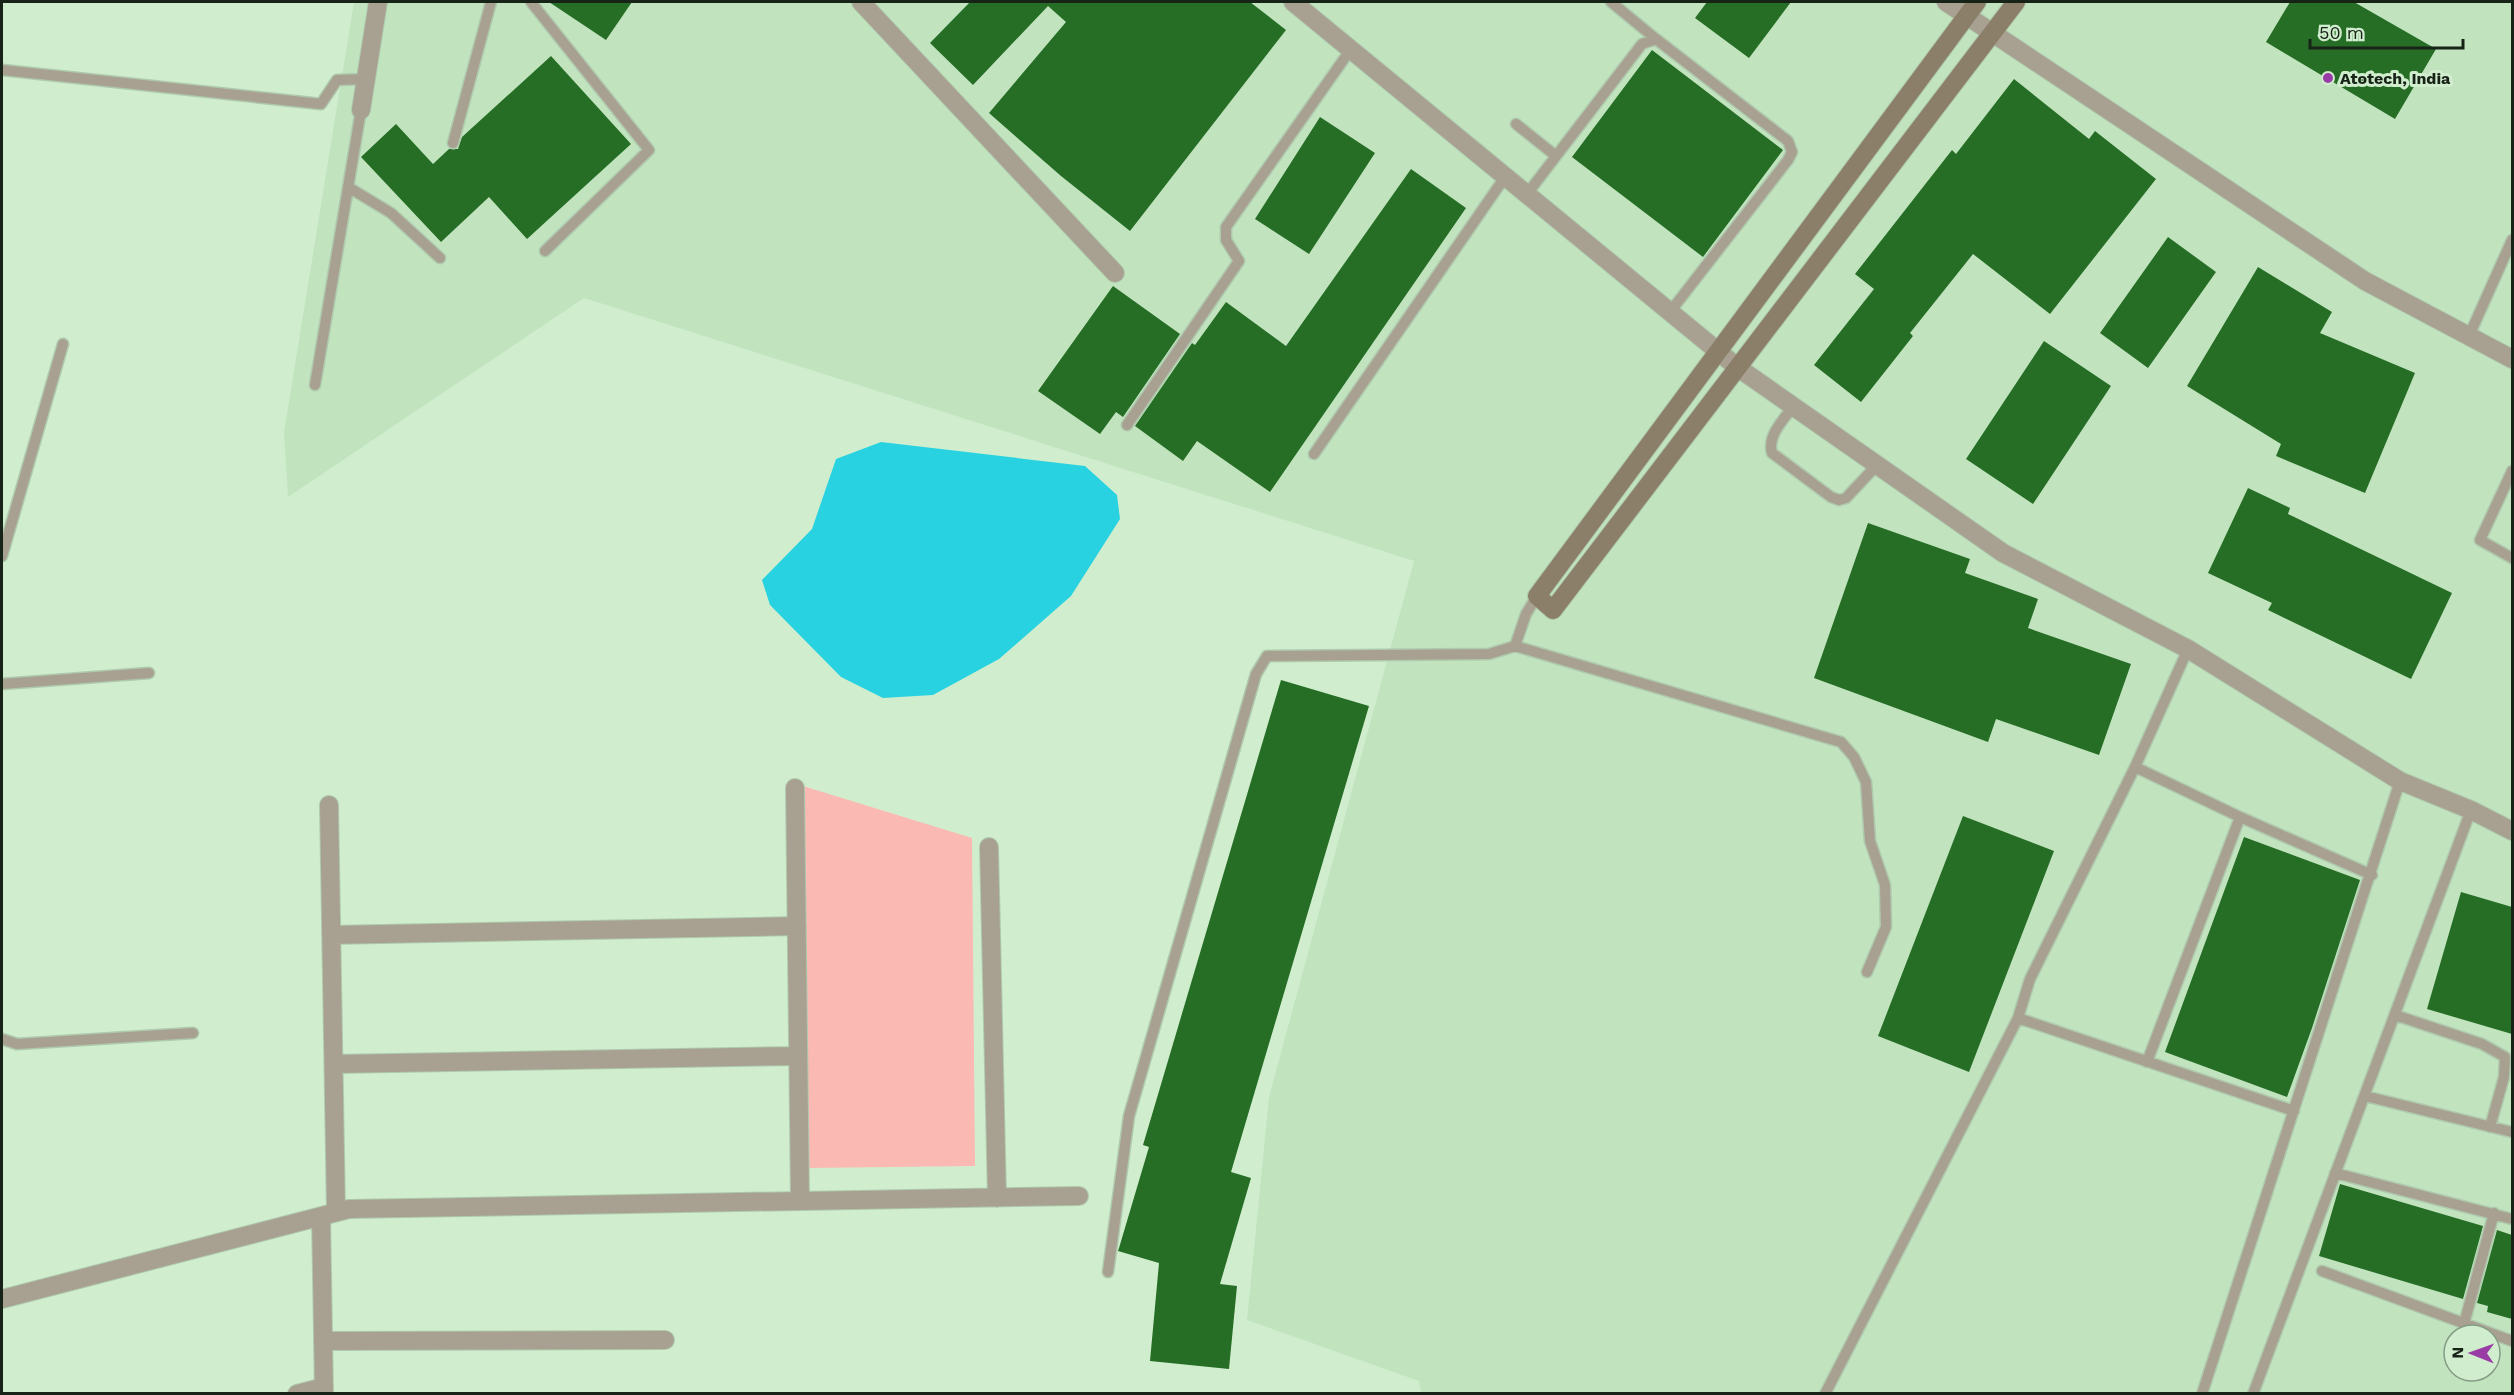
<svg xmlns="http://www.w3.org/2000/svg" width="2514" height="1395" font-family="'Work Sans',sans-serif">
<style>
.built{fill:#c1e4bf;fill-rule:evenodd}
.green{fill:#fbb9b4}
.water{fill:#29d2e0}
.building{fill:#266e26}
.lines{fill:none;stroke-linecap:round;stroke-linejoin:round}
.lane-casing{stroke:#afc9ad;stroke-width:13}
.street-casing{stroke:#afc9ad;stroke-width:20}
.secondary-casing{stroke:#afc9ad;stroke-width:20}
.lane{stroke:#a8a091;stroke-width:10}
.street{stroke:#a8a091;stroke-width:18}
.secondary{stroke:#8b7f69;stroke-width:18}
.poi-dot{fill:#9a3ca5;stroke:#d0eece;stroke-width:2}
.labels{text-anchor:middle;stroke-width:6;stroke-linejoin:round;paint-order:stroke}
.poi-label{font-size:16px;font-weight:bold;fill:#182317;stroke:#d0eece;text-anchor:start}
</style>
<rect width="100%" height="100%" fill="#d0eece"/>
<path class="built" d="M354,2H2512V1393H1421L1419,1381L1247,1320L1269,1097L1414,561L584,298L288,497L284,432ZM2454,1335H2490V1371H2454Z"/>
<path class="green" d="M803,786L972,838L975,1166L808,1168Z"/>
<path class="water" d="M881,442L1085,466L1117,495L1120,519L1071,596L999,659L933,695L883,698L841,677L770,605L762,580L812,529L836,459Z"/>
<path class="building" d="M549,2H632L606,40Z
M970,2H1250L1286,30L1130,231L1061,176L989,113L1066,22L1048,6L973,85L930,43Z
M1707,2H1791L1749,58L1695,18Z
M2290,2H2354L2436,49L2395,119L2266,42Z
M1652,50L1783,150L1703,257L1572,157Z
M551,56L631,144L527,239L489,197L441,242L361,157L396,124L433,164L449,149H458L462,137Z
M2014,79L2089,139L2095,131L2156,179L2050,314L1973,254L1910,333L1913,336L1861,402L1814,365L1874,289L1855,274L1952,150L1956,154Z
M1320,117L1375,153L1309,254L1255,219Z
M1411,169L1466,208L1270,492L1197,441L1183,461L1135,426L1192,343L1195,345L1226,302L1286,346Z
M2168,237L2216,272L2148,368L2100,333Z
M2258,267L2332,312L2320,333L2415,373L2365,493L2276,456L2281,444L2187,386Z
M1113,286L1180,334L1123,417L1116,412L1100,434L1038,391Z
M2044,341L2111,386L2033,504L1966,459Z
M2248,488L2290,508L2288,514L2452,593L2411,679L2268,610L2272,603L2208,573Z
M1868,523L1970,559L1965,573L2038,599L2028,628L2131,664L2099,755L1996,719L1988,742L1814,678Z
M1281,680L1369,706L1231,1172L1251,1178L1220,1284L1237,1286L1229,1369L1150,1361L1159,1263L1118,1251L1119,1248L1149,1147L1143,1145Z
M1963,816L2054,851L1969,1072L1878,1036Z
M2244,837L2360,880L2312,1028L2287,1097L2165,1052Z
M2461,892L2512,907V1034L2427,1009Z
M2340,1184L2483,1226L2463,1299L2319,1256Z
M2497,1230L2512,1235V1319L2487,1312L2488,1306L2477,1303Z"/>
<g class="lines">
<g class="lane-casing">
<path id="lane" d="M531,2L649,150L545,251
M1611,2L1656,39
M2,70L321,104L337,80L366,79
M1516,124L1556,156
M453,143L491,2
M348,187L391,213L440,258
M1527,194L1642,44L1656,39L1788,141L1792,152L1788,160L1670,312
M2469,336L2512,240
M315,385L361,110
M1793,407C1783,420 1767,436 1772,453L1831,497L1839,500L1846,498L1877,465
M1127,425L1239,261L1226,240V227L1351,49
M1314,454L1505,177
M2512,471L2480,540L2512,558
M2,556L63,344
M1515,646L1841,742L1854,757L1866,782L1870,841L1885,885L1886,927L1867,972
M2,684L149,673
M2135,767L2240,817L2372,875
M2395,1015L2482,1044L2505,1057L2504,1077L2490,1127
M2018,1018L2294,1111
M2,1039L17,1044L193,1033
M2147,1062L2240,817
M2365,1096L2512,1132
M2335,1173L2512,1219
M2322,1271L2512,1341
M1108,1272L1129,1116L1256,674L1267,656L1489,654L1515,646L1526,614L1537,596
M2464,1324L2494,1213
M1825,1394L2018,1018L2030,979L2135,767L2188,649
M2202,1394L2400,781
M2253,1394L2471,810"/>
</g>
<g class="street-casing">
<path id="street" d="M861,2L1115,273
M1293,2L1737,367L2003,553L2188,649L2400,781L2471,810L2512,831
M1946,2L2365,281L2512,359
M361,110L378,2
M795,788L800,1201
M329,805L336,1212
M989,847L997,1198
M331,935L797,926
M334,1064L798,1056
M321,1216L324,1394
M2,1299L349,1209L1079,1196
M323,1341L665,1340
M297,1394L324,1387"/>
</g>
<g class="secondary-casing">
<path id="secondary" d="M1977,2L1537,596L1553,610L2016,2"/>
</g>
<use href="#lane" class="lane"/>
<use href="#street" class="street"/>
<use href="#secondary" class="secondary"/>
</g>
<circle class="poi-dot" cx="2328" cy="78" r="6"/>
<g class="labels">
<g class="poi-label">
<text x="2340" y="84">Atotech, India</text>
</g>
</g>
<rect width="2514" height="1395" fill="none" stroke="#182317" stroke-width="6"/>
<g transform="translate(2472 1353) rotate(271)"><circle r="28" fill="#d0eece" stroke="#869d85" stroke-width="1.5"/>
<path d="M0-4.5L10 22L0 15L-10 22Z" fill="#9a3ca5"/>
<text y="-9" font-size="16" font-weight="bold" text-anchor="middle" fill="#182317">N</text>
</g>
<path d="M2310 39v9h153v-9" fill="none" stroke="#182317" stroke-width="3"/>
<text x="2319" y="39" font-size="18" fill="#182317" stroke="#d0eece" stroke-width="4.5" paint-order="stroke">50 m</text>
</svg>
